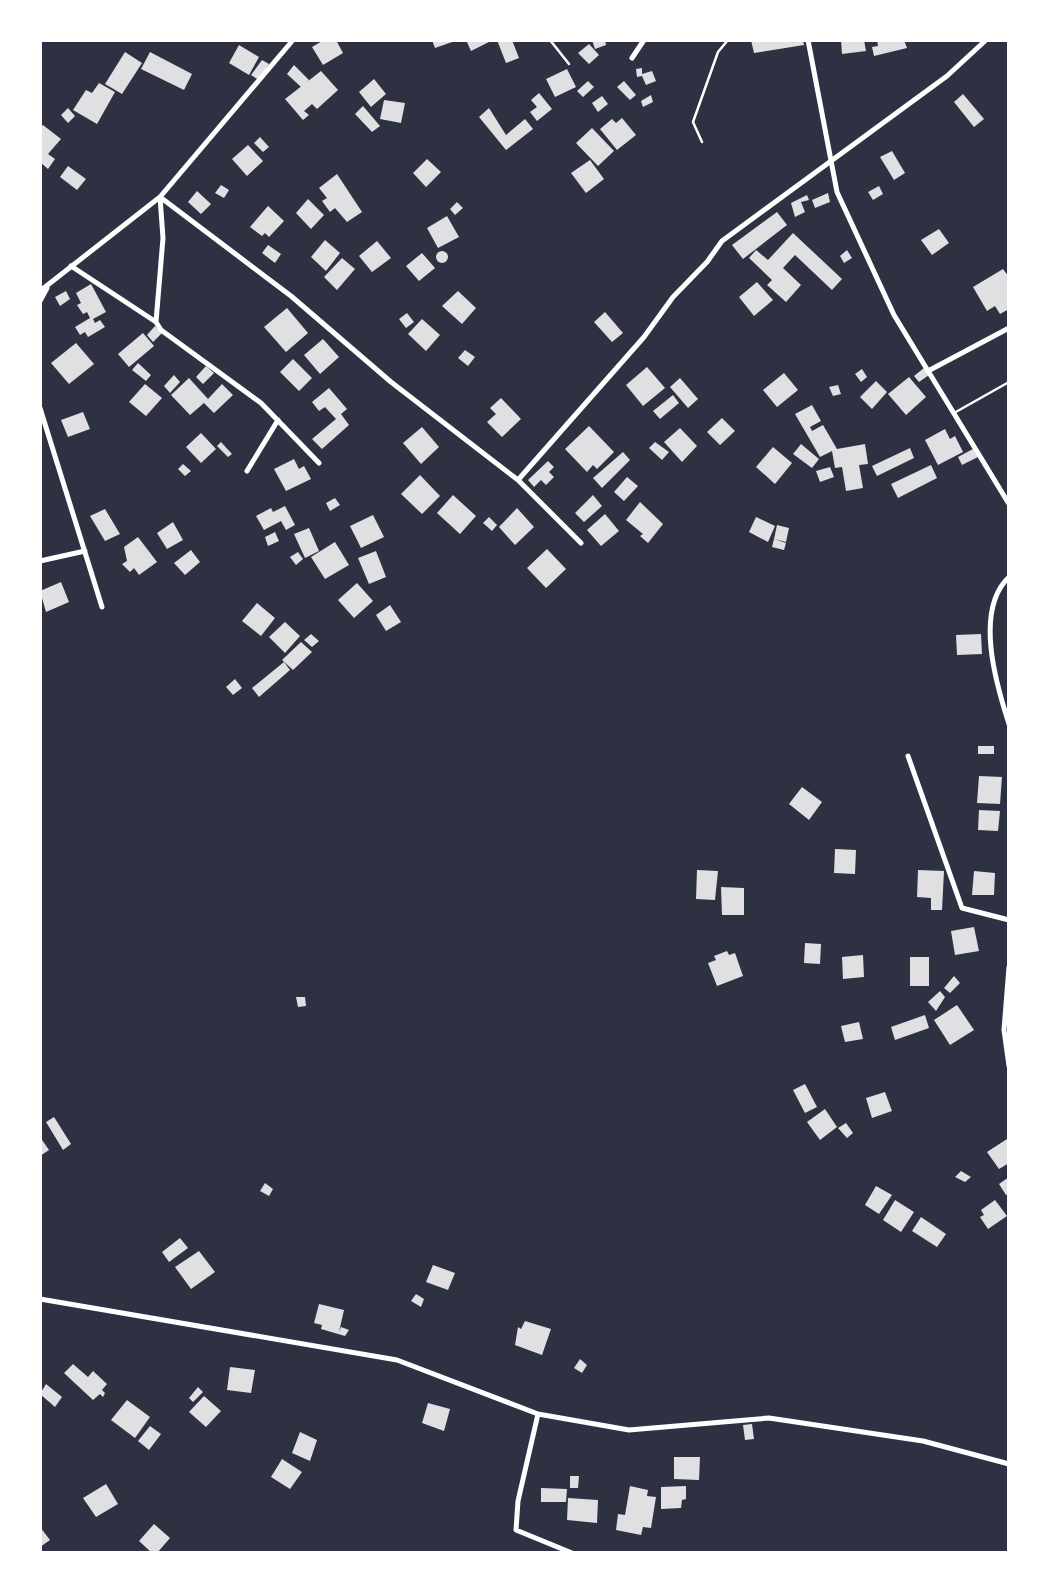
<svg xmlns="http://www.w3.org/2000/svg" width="1049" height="1593" font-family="'Fira Sans',sans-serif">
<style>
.building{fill:#e0e0e3}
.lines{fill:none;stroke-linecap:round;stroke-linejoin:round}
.service{stroke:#fff;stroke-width:2.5}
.minor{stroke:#fff;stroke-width:5}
</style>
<rect width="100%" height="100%" fill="#2d3142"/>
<path class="building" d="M324,40H336L343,53L323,65L312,47Z
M432,40H455V41L435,48Z
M466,40H493L471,51Z
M497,40H512L519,58L506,63Z
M592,40H605L606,45L595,49Z
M751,40H803L804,45L754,53Z
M841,40H864L866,51L842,54Z
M877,40H904L907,48L874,56L872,47L878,46Z
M589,44L599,55L589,64L578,53Z
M239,45L259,57L249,75L229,63Z
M125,52L142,63L122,94L105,84Z
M150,52L192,74L184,90L141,69Z
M262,60L269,64L259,80L251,75Z
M294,65L309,80L301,87L287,74Z
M642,68V74L652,71L656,81L646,85L642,76L637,77L636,69Z
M567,69L576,87L555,97L546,79Z
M321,71L338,90L317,109L312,104L304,111L309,115L303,120L285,99Z
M374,79L386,94L371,107L359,92Z
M588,81L594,87L583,97L577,91Z
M624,81L636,95L630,100L617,87Z
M99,83L115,92L97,124L73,110L86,90L92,93Z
M539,93L552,109L537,121L530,112L537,107L531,100Z
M963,94L984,119L974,127L954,102Z
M651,95L653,102L643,107L641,101Z
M602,96L608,104L598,112L592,103Z
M384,100L405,103L401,123L380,119Z
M363,106L380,126L372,132L355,114Z
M68,108L75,116L68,123L61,115Z
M489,108L506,135L525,119L533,129L506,150L479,117Z
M622,118L636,135L617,150L600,129L612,119L616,123Z
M43,125L61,139L48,154L55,159L48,169L40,162V128Z
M592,128L614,151L598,166L576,143Z
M260,137L269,147L263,152L254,143Z
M248,145L263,161L247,176L232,159Z
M892,151L905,173L894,180L880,157Z
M427,159L441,172L426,187L413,173Z
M590,160L604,179L586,193L571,173Z
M68,166L86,179L77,190L60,177Z
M337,174L362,212L347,222L335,208L330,212L322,201L327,198L319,188Z
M221,185L229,190L224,198L215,193Z
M879,186L883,194L873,200L868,192Z
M197,191L211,204L201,214L188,202Z
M828,193L830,202L815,208L812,200Z
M807,195L809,200L801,202L805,212L795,217L791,203Z
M308,199L324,215L311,229L296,213Z
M457,202L463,208L455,215L450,209Z
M268,206L284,221L269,237L265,233L262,236L250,227Z
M777,212L787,225L743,259L732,245Z
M447,216L459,237L438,248L427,228Z
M939,229L949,243L932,255L921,240Z
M793,233L842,279L832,290L795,255L783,268L801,285L786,302L767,285L772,280L749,258L756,250L768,260Z
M325,240L340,253L326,271L311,257Z
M377,241L391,258L372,272L359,256Z
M268,245L281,254L275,263L262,253Z
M847,250L852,258L844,263L840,256Z
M436 257a6 6 0 1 1 12 0a6 6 0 1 1-12 0Z
M422,253L435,268L419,281L406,266Z
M342,258L355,269L337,290L324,277Z
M1003,269L1009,277V309L1000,314L995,306L987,311L973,287Z
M757,282L773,300L754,316L739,297Z
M91,284L106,312L93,319L95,323L100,320L105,327L88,337L85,332L80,335L75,327L90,318L87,312L83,314L77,305L81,303L76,293Z
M66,291L70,299L60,306L55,297Z
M458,291L476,308L462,324L442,306Z
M287,308L308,333L286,352L264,327Z
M605,312L623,333L612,342L594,322Z
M407,313L414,322L406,328L399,319Z
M422,319L440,335L426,351L408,334Z
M155,326L162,333L153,342L147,335Z
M143,333L154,346L129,367L118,354Z
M323,339L339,357L320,374L304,355Z
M76,343L94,364L69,384L51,363Z
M465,350L475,357L468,366L458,358Z
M293,359L312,378L299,391L280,372Z
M138,363L151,375L146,381L132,370Z
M206,366L214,373L203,384L196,377Z
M647,367L665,388L643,406L626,385Z
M924,368L929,375L919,382L914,376Z
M862,369L867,377L861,382L855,374Z
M784,373L798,390L777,407L763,390Z
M174,375L180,382L170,393L164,386Z
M909,377L926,397L906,415L888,394Z
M189,378L208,399L222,384L233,395L214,413L204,403L190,415L171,395Z
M680,378L698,399L688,408L670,387Z
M876,381L887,392L872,409L860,397Z
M145,384L162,398L146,416L129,402Z
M838,385L841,394L833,396L829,387Z
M329,388L347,409L341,414L349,425L322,449L312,439L336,419L325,407L319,411L312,402Z
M673,395L679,403L660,419L653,411Z
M501,398L521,419L502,437L487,422L496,414L490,408Z
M812,405L821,421L810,427L812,431L823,425L837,449L865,444L868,464L859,465L863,488L846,491L842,467L835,468L832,451L820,457L795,414Z
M83,412L90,429L68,437L61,420Z
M722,418L735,431L720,445L707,432Z
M589,426L614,452L597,469L593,465L587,472L565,449Z
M422,427L439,447L421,464L403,443Z
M680,428L697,446L682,462L664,442Z
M945,429L950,439L955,436L963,452L938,465L925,440Z
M201,433L216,449L201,463L186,447Z
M221,442L232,454L228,457L217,446Z
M655,442L669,452L662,460L649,448Z
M801,444L819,459L812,468L793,454Z
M773,447L792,463L775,484L756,467Z
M910,448L914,458L877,476L872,466Z
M973,449L978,457L962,465L958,457Z
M623,452L630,460L602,488L593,478Z
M294,459L299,469L304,466L311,479L286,491L274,469Z
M548,461L554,467L549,472L554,477L546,485L541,480L534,487L528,480Z
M183,464L191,471L185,476L178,469Z
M931,465L937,478L898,498L891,484Z
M830,467L834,477L820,482L816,471Z
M420,475L440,496L422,514L401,494Z
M627,477L638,486L624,501L614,492Z
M453,495L476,516L460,534L437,513Z
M593,495L602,506L584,522L575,513Z
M335,498L340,505L330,511L326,503Z
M640,502L663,524L648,543L640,536L643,534L626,520Z
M285,506L295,525L286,530L281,521L264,530L256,516L271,508L273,512Z
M517,508L534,527L515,545L499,527Z
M105,509L120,534L105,541L90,516Z
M605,514L619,531L601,546L587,530Z
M373,515L384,537L361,548L350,526Z
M489,517L497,525L492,531L483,523Z
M756,517L775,526L768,542L749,532Z
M173,522L183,540L167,549L157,533Z
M777,525L789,528L786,542L774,539L786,543L784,550L772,547L774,539Z
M309,528L319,551L305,558L294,534Z
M275,532L279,541L268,546L265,537Z
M138,537L157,562L139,575L134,568L130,572L122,564L127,561L124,547Z
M335,542L349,565L325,579L311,557Z
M547,549L566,569L546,588L527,568Z
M191,550L200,562L185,575L174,563Z
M376,551L386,577L369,584L358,558Z
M298,552L303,559L296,565L290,557Z
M61,582L69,602L46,612L40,591Z
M357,583L373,601L354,618L338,600Z
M257,603L275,618L261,636L242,621Z
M390,605L401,622L386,631L376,615Z
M285,622L300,636L285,653L269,637Z
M311,634L319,641L312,647L304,640Z
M981,634L982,654L957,655L956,635Z
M301,642L312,652L293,670L282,660Z
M284,662L290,670L259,697L252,688Z
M235,679L242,688L233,695L226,687Z
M978,746H994V754H978Z
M979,776L1002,777L1000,804L977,803Z
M802,787L822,802L809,820L789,804Z
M979,810L1000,811L998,831L978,830Z
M835,849L856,850L855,874L834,873Z
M697,870L718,871L715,900L696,899Z
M918,870L944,871L942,910H931V898L917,897Z
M974,871L995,873L994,895H972Z
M721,887L744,888V915H722Z
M974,927L979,951L955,955L951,931Z
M805,943L821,944L820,964L804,963Z
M727,951L729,955L735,953L743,976L717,986L708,963L716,960L714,956Z
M863,955L864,977L843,979L842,957Z
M910,957H929V986H910Z
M954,976L960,983L950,993L944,988Z
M940,991L945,997L936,1011L928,1002Z
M296,997H305L306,1006L298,1007Z
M957,1005L974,1030L950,1045L934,1020Z
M925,1015L929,1028L895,1040L891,1027Z
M859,1022L863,1039L845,1042L841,1026Z
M805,1084L817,1107L805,1113L793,1090Z
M885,1092L892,1111L872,1118L866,1098Z
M825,1109L837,1127L820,1140L807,1122Z
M54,1117L71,1144L63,1150L46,1122Z
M846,1123L853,1133L847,1138L838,1128Z
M40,1137L49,1150L40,1156Z
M1007,1139L1009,1163L999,1169L987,1152Z
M961,1171L971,1177L965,1182L955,1177Z
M1009,1177V1194L1006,1195L999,1184Z
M265,1183L273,1189L269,1196L260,1191Z
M876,1186L892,1195L879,1214L865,1205Z
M895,1200L914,1212L901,1232L883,1220Z
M995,1200L1007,1216L988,1229L980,1217L984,1215L981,1210Z
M921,1217L946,1234L937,1247L912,1231Z
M180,1238L188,1248L169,1262L162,1252Z
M199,1251L215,1272L191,1289L175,1267Z
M433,1265L455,1273L448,1290L426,1282Z
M416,1294L424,1299L421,1307L411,1301Z
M319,1304L344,1310L339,1332L341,1327L349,1330L345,1336L321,1329L322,1325L314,1323Z
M525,1321L551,1329L542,1355L515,1345L518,1327L521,1329Z
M580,1359L587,1365L582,1373L574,1368Z
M73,1364L88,1377L93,1371L107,1384L102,1390L105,1393L103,1397L100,1394L93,1400L64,1373Z
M230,1367L255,1370L251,1393L227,1390Z
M46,1384L62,1397L55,1407L40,1394Z
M198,1387L203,1392L193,1402L189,1398Z
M204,1396L221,1411L206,1427L189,1412Z
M127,1400L150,1417L135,1438L111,1420Z
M428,1403L450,1409L444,1431L422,1423Z
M752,1424L754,1439L745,1440L743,1425Z
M150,1426L161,1434L149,1450L138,1441Z
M300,1432L317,1440L310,1461L292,1453Z
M674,1457H700L699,1480L674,1479Z
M282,1459L302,1472L290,1489L271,1477Z
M570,1476H579L578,1488H570Z
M106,1484L118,1504L96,1517L83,1498Z
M630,1486L648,1490L647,1496L656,1497L651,1528L643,1527L641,1535L616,1530L618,1514L625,1515Z
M686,1486V1499L682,1500L681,1508L661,1509V1487Z
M541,1488L567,1489L566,1502H541Z
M568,1498L598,1500L597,1523L567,1520Z
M154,1524L170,1538L157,1553H152L139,1541Z
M40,1527L50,1540L40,1547Z"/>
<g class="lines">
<path class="service" d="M550,40L569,64
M702,142L693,122L718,52L728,40
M954,413L1009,382"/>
<path class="minor" d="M808,40L837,192L894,315L1009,504
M632,58L644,40
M160,197L291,296L391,382L518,480L581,543
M160,197L163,238L156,322L161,330L261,403L319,463
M71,266L156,322
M40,291L160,197L293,40
M40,301L47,288
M928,371L1009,328
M40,408L102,607
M247,471L278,420
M518,480L644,337L673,297L707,262L722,241L947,76L986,40
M40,561L85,551
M1009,577C974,610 996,684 1009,724
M908,756L962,908L1009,920
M1009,967L1004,1030L1009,1066
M40,1299L397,1360L538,1414L629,1430L769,1418L923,1441L1009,1464
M538,1414L518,1501L516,1530L572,1553"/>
</g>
<rect width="1049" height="1593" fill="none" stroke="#ffffff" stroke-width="84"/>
</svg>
